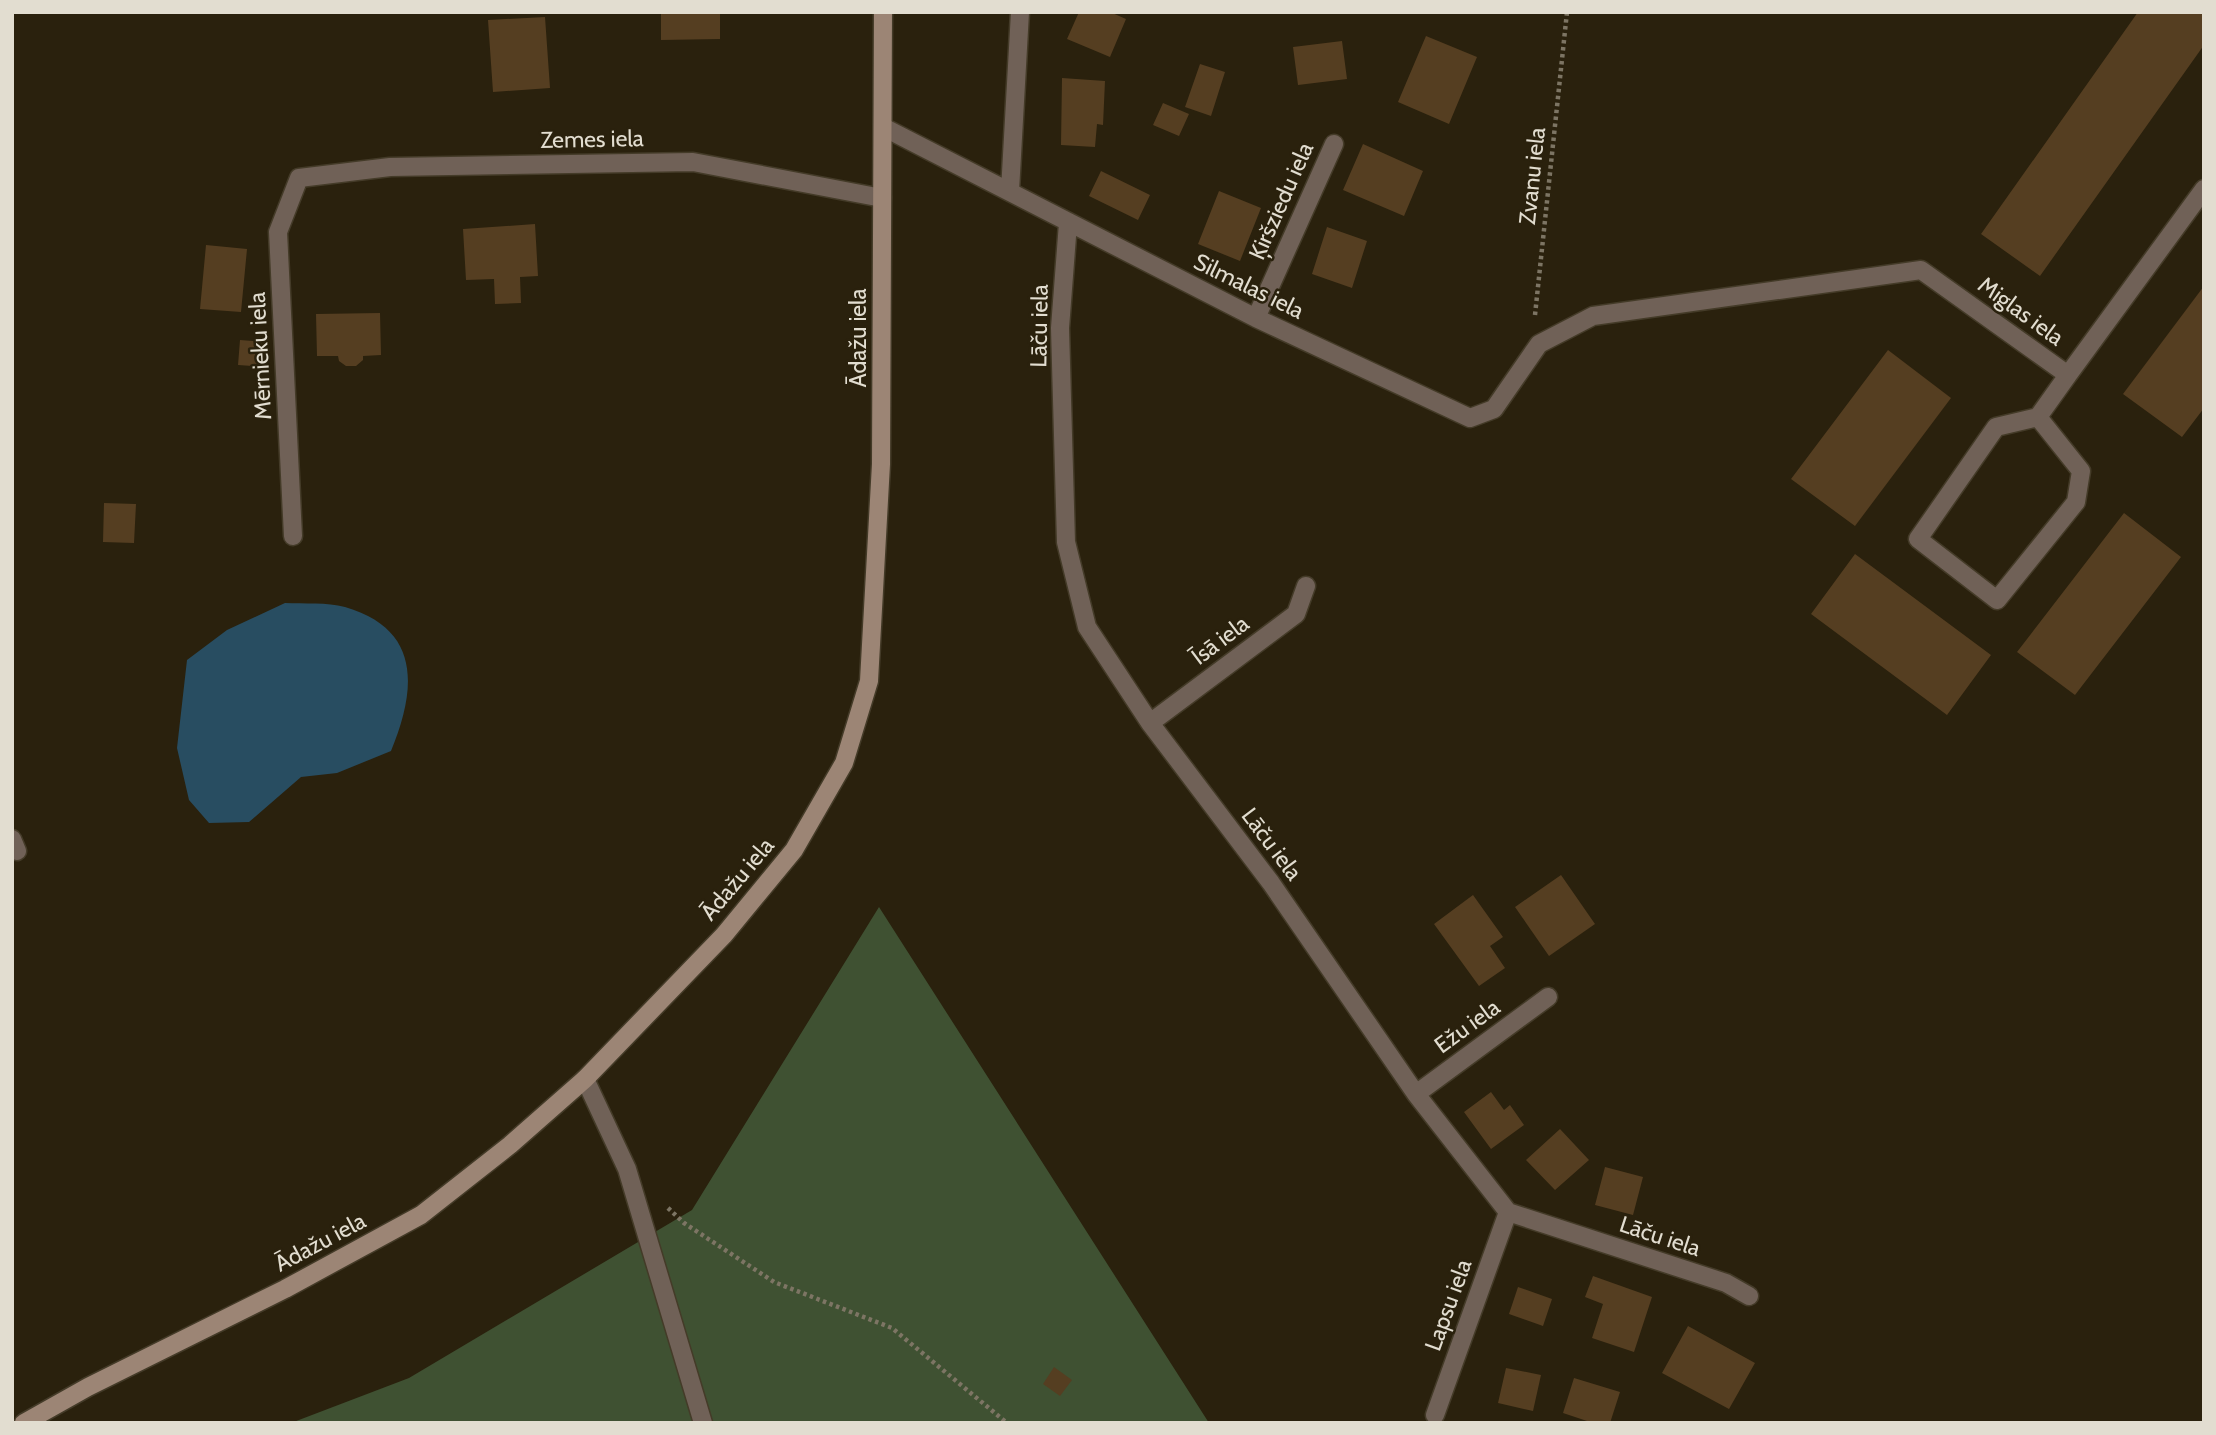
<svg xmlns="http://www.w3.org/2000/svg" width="2216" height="1435" font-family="Cabin,sans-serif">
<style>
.forest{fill:#3f5132}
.water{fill:#284d61}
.building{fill:#553e21}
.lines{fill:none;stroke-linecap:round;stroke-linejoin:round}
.street-casing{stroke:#443b28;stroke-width:21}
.secondary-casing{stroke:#443b28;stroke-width:21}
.path{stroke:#7d7564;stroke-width:4.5;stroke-dasharray:3.5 3.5;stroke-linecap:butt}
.street{stroke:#706157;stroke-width:18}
.secondary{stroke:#9c8575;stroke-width:18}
.labels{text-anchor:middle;stroke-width:5;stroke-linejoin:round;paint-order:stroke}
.street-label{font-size:23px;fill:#e2ddd0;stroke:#2a210d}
</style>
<rect width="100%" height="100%" fill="#2a210d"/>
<path class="forest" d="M879,907L1209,1423H291L409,1378L692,1210Z"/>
<path class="water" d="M285,603C304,604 327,602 345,607C421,629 417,688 391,751L337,773L301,777L249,822L209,823L189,800L177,748L187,660L227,630Z"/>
<path class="building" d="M661,12H720V39L661,40Z
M1079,12H1110L1126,19L1110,57L1067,39Z
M2138,12H2204V45L2040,276L1981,234Z
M545,17L550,88L493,92L488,20Z
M1426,36L1477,57L1449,124L1398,102Z
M1342,41L1347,79L1298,85L1293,47Z
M1200,64L1225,72L1211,116L1185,107Z
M1062,78L1105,81L1103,125L1097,124L1095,147L1061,145Z
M1163,103L1189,114L1179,136L1153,125Z
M1363,144L1423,171L1404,216L1343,190Z
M1101,171L1150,195L1138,220L1089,196Z
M1219,191L1261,208L1240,261L1198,244Z
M535,224L538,276L520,277L521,303L495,304L494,279L466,280L463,229Z
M1327,227L1367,241L1352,288L1312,274Z
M206,245L247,249L241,312L200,309Z
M2204,286V408L2182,437L2123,394Z
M380,313L381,355L363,356V360L356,366H346L339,361L338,356H317L316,314Z
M240,340L267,342L265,367L238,365Z
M1888,350L1951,398L1855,526L1791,479Z
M104,503L136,504L134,543L103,542Z
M2124,513L2181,557L2075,695L2017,652Z
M1855,554L1991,655L1947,715L1811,614Z
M1561,875L1595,924L1549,956L1515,907Z
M1473,895L1503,937L1490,946L1505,968L1479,986L1434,924Z
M1491,1092L1504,1110L1510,1105L1524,1125L1491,1149L1464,1112Z
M1560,1129L1589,1160L1555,1190L1526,1160Z
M1605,1167L1643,1177L1633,1215L1595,1205Z
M1593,1276L1652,1297L1634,1352L1592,1338L1603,1304L1585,1297Z
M1518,1287L1552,1299L1543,1326L1509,1314Z
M1688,1326L1755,1363L1729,1409L1662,1373Z
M1054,1367L1072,1380L1060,1396L1043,1384Z
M1506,1368L1541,1375L1533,1411L1498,1403Z
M1574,1378L1620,1392L1610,1423H1593L1563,1413Z"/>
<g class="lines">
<g class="street-casing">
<path id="street" d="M883,127L1256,318L1470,418L1494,409L1539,344L1593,316L1921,270L2068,375L2204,189
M1010,191L1020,12
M1068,223L1060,328L1066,542L1087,627L1150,723L1271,883L1416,1094L1508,1212L1726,1283L1749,1296
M1256,318L1334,144
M2038,417L2081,471L2076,502L1997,600L1918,539L1996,427L2038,417L2068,375
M293,536L278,232L299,178L390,167L693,162L882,198
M1150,723L1296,614L1306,586
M12,839L17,851
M585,1079L627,1169L703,1423
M1416,1094L1548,997
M1435,1415L1508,1212"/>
</g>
<g class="secondary-casing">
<path id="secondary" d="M24,1423L88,1387L285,1289L421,1215L510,1145L585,1079L724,935L794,850L844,763L869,681L881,464L883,12"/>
</g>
<path class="path" d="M1535,315L1567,12
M668,1208L684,1223L774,1282L892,1328L1007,1423"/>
<use href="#street" class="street"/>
<use href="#secondary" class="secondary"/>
</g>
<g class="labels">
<g class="street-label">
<text transform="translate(592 139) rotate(-1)" y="8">Zemes iela</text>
<text transform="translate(1532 176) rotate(-84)" y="8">Zvanu iela</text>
<text transform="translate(1281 201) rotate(-66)" y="8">Ķiršziedu iela</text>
<text transform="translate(1249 286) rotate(26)" y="8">Silmalas iela</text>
<text transform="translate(2021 311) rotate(36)" y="8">Miglas iela</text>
<text transform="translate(1039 326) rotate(-89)" y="8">Lāču iela</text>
<text transform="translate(858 338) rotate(-90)" y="8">Ādažu iela</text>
<text transform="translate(260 356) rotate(-93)" y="8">Mērnieku iela</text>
<text transform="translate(1220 640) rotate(-37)" y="8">Īsā iela</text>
<text transform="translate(1272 844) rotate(53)" y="8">Lāču iela</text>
<text transform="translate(737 879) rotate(-50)" y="8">Ādažu iela</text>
<text transform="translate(1467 1026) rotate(-36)" y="8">Ežu iela</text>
<text transform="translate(1660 1236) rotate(18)" y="8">Lāču iela</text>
<text transform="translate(320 1242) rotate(-28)" y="8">Ādažu iela</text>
<text transform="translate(1448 1305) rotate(-70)" y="8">Lapsu iela</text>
</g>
</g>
<rect width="2216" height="1435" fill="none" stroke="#e2ddd0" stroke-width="28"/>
</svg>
